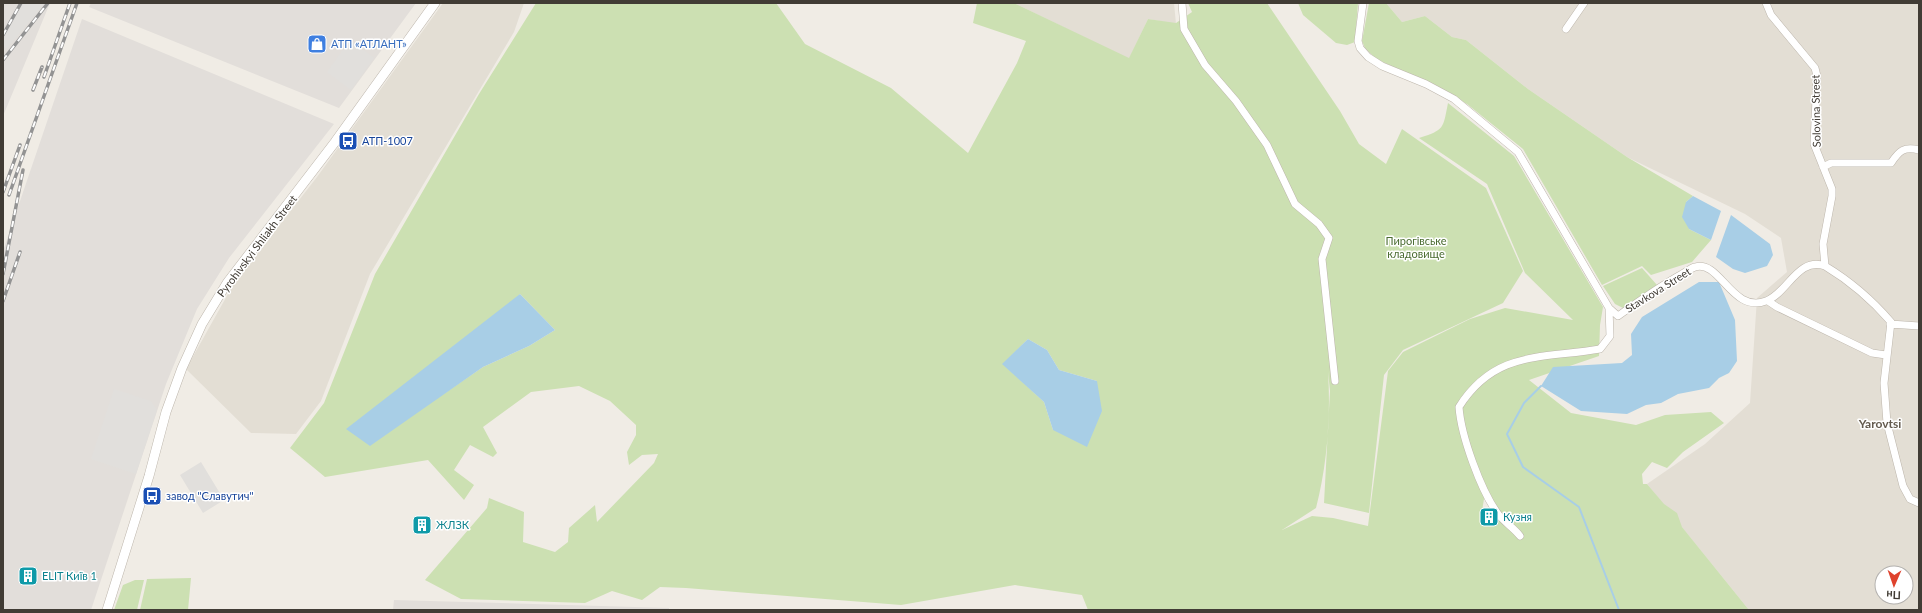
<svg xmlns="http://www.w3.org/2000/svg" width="1922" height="613" font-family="Lato,sans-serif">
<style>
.residential{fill:#e3ded4;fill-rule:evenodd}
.industrial{fill:#e2deda}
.green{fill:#cce0b2;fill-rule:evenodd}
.parking{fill:#e1dfdc}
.water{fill:#a8cee6}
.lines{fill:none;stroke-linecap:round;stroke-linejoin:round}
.stream{stroke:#a8cee6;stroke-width:2}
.minor-casing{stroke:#bdb6ac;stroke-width:8}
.tertiary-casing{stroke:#bdb6ac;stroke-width:10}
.minor{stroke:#fff;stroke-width:7}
.tertiary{stroke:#fff;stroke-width:9}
.rail-casing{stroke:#939393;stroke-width:3.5}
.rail{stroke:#fff;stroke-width:2;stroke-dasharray:6;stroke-linecap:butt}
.labels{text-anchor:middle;stroke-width:3;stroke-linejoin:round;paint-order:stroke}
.shop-label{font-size:11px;fill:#366cbe;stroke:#fff;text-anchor:start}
.street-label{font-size:11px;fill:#413c35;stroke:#fff}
.transit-label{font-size:11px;fill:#164399;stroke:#fff;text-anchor:start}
.park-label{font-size:11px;fill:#496b30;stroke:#fff}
.culture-label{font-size:11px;fill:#0d838f;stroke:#fff;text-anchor:start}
.neighbourhood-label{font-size:12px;font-weight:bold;fill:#635a4e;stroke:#fff}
</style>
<rect width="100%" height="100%" fill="#f0ece5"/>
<path class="residential" d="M443,3H524L514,32L370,274L321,401L296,434L251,433L186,369L233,285L317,177Z
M1014,3H1174L1176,24L1148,19L1129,59Z
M1386,3H1919V610H1749L1647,484L1705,444L1750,403L1757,298L1787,272L1781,238L1745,214L1627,157L1528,89L1466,40L1452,37L1425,16L1402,22ZM1882,573H1906V597H1882Z"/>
<path class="industrial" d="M3,3H50L3,116Z
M91,3H416L339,108L89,7Z
M82,19L334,124L229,258L197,309L166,384L91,610H3V251Z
M394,600L669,608V610H393Z"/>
<path class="green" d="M536,3H776L805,44L891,88L968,153L1017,63L1026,41L973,23L977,3H1014L1129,58L1148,19L1176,23L1192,12L1188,3H1267L1340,111L1359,144L1386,164L1402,129L1486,188L1523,271L1503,303L1403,350L1384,375L1369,513L1324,503L1330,391L1328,372C1331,417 1327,465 1316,508L1282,530L1312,516L1333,518L1368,526L1388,371L1403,352L1470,319L1505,308L1573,320L1525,273L1487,184L1419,138C1445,130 1443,128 1448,103L1514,156L1603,307L1600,325L1599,356L1529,380L1571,413L1636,425L1665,415L1711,412L1724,423L1683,452L1667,468L1652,462L1642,474L1643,484H1647L1664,504L1677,513L1682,527L1749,610H1088L1082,595L1015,585L901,605L686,588L660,587L642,600L612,591L585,603L461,599L425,580L487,508L489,498L524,512L523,542L555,552L568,542L569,528L595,505L597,522L654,463L658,454L642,455L629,465L627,452L636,435V425L610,401L579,386L531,392L483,427L497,453L493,457L470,445L454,470L474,485L464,500L428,460L325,477L290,448L324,403L375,274L479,94ZM520,294L555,330L529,346L483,367L442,395ZM1028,339L1047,350L1059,370L1097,381L1053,430L1044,402L1003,364ZM1485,493L1496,509L1482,511Z
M1298,3H1358L1355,42L1347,45L1336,43L1303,15Z
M1369,3H1386L1402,22L1425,16L1452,37L1466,40L1528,89L1627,157L1693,196L1686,202L1689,229L1711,240L1692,262L1651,275L1642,266L1602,285L1523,149L1467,104L1429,83L1376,59L1365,48L1362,41Z
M1642,268L1657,285L1623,308L1615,304L1603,286Z
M191,578L188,610H140L147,579Z
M135,580H144L137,610H114L123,585Z"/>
<path class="parking" d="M23,3H45L8,47L3,48V38Z
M350,40L374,58L351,90L327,72Z
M114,389L151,401L157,410L136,474L91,459Z
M201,462L224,500L203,513L180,475Z"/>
<path class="water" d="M1693,196L1721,211L1711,240L1689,229L1682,217L1686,202Z
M1731,215L1770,244L1773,255L1767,266L1745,273L1733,269L1716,257Z
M1699,282H1719L1735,320L1737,361L1729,373L1719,378L1709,388L1678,394L1661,403L1646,405L1627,414L1581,411L1541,386L1553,367L1622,363L1632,355L1631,334L1642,317Z
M520,294L555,330L529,346L483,367L370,446L346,429Z
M1028,339L1047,350L1059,370L1097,381L1102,411L1087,447L1053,430L1044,402L1002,364Z"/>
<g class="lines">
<path class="stream" d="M1541,386L1524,403L1507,434L1523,467L1579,507L1619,610"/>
<g class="minor-casing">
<path id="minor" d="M1182,3L1184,29L1205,65L1236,101L1267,145L1295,204L1319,224L1329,238L1322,259L1335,381
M1363,3L1358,41L1360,48L1368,57L1382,66L1426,84L1454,99L1518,152L1609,308L1610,336L1600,349C1542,359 1495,350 1459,407C1461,436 1481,491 1498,514C1504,522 1514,528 1520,536
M1766,3L1771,15L1815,68L1817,76L1814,144L1832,189V196L1823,244L1825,266C1850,281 1872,300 1891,322L1884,383L1887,423L1903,486L1910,499L1919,503
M1566,29L1584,3
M1823,167L1831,163H1891C1899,151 1904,146 1919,150
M1768,301L1777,307L1872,353L1886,355
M1609,308L1618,316C1639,301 1660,286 1682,274C1686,272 1691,268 1695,267C1720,259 1732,314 1766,301C1787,294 1798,256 1825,266
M1890,324L1919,326"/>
</g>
<g class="tertiary-casing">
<path id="tertiary" d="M107,610L149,476L166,412L182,368L202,324L227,283L335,142L435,3"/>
</g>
<use href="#minor" class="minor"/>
<use href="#tertiary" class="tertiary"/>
<g class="rail-casing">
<path id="rail" d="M3,35L21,3
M3,60L48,3
M44,77L70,3
M33,90L42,67
M3,192L20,145
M9,195L77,3
M3,274L23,170
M3,301L20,252"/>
</g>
<use href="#rail" class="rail"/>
</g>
<defs>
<g id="shop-square" transform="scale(1)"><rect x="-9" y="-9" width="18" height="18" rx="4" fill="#3f7fe0" stroke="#fff"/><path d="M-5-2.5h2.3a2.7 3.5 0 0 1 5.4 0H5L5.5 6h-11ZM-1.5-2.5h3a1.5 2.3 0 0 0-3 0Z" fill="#fff"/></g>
<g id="bus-square" transform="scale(1)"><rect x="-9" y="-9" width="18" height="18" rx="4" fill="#1a4fb4" stroke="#fff"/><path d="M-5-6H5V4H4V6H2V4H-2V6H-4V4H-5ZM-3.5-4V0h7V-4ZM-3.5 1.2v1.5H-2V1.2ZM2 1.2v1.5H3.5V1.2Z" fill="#fff"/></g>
<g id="building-square" transform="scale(1)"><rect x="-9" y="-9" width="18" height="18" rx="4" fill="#0f9aa8" stroke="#fff"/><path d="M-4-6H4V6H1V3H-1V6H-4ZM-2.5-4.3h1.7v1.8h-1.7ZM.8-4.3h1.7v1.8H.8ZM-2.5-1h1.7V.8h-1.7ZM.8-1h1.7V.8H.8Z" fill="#fff"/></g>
</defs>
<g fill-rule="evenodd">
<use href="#shop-square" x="317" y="44"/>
<use href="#bus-square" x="348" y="141"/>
<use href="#bus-square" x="152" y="496"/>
<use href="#building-square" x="1489" y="517"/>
<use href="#building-square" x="422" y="525"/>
<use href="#building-square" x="28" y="576"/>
</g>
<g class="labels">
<g class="shop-label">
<text x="331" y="48">АТП «АТЛАНТ»</text>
</g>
<g class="street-label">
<text transform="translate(1816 111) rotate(-91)" y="4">Solovina Street</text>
<text transform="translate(257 246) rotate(-53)" y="4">Pyrohivskyi Shliakh Street</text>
<text transform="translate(1658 290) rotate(-32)" y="4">Stavkova Street</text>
</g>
<g class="transit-label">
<text x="362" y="145">АТП-1007</text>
<text x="166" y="500">завод "Славутич"</text>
</g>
<g class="park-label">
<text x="1416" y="245">Пирогівське<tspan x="1416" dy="13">кладовище</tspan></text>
</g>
<g class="culture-label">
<text x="1503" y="521">Кузня</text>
<text x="436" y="529">ЖЛЗК</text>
<text x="42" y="580">ELIT Київ 1</text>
</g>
<g class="neighbourhood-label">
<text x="1880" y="428">Yarovtsi</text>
</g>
</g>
<rect width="1922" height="613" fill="none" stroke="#413c35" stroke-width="8"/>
<g transform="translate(1894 585) rotate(182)"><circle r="19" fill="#ffffff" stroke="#b3b1ae"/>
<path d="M0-3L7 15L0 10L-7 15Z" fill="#df422d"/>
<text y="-6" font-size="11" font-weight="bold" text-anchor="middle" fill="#413c35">Пн</text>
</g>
</svg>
